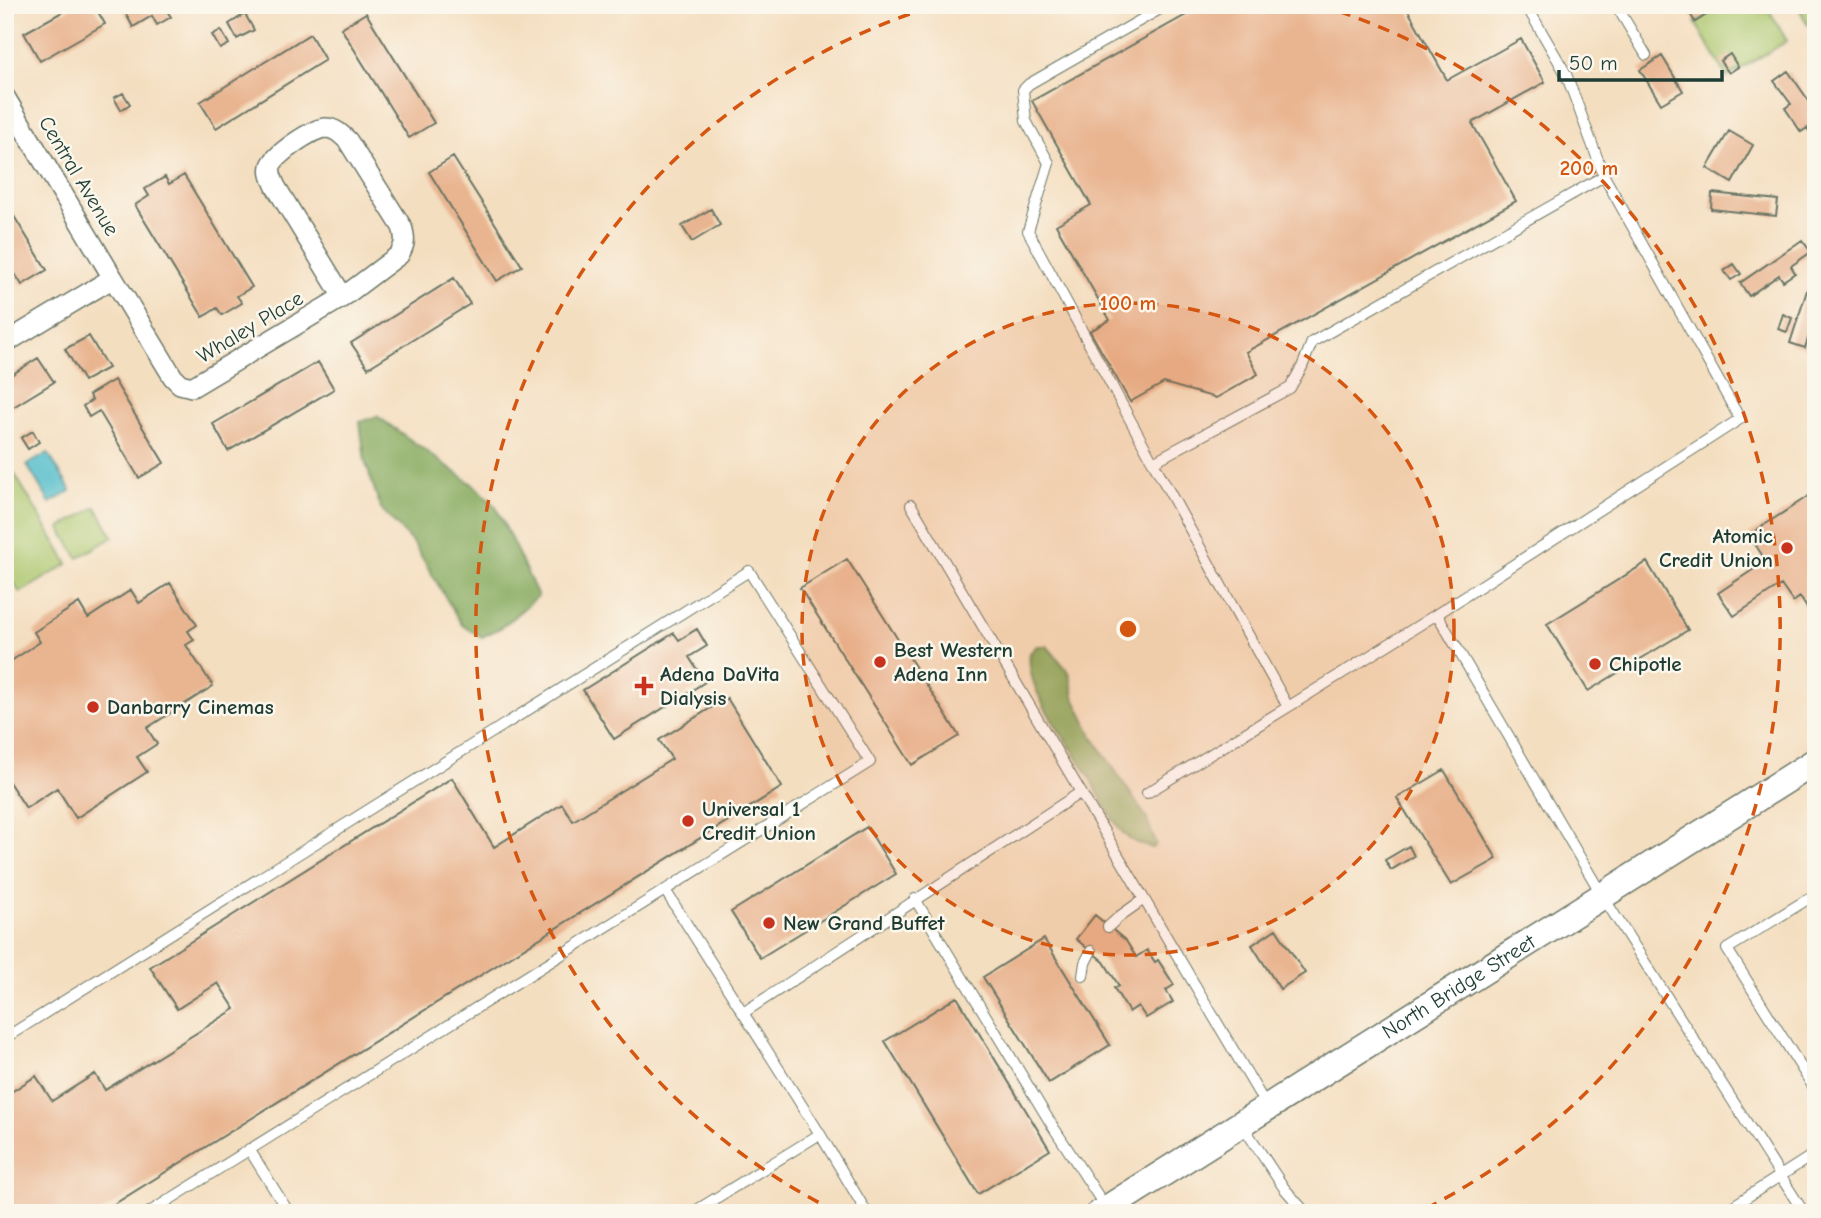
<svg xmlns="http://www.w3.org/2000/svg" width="1821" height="1218" font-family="'Comic Neue',sans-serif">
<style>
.green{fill:#aac56b;stroke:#648150;stroke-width:2}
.forest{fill:#87aa5f;stroke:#53744a;stroke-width:2}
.water{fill:#4fbbca;stroke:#377c7f;stroke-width:2}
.building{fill:#e9b591}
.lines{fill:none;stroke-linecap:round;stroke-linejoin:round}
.lane-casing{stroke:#6a7565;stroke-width:12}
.street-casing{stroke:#6a7565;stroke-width:22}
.secondary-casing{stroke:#6a7565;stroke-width:29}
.lane{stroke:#fff;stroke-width:10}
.street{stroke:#fff;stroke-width:19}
.secondary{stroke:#fff;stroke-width:26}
.ring{fill:none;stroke:#d45610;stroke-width:3.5;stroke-dasharray:12 9}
.poi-dot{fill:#c8321e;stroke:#fbf7ec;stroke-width:2.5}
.labels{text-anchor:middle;stroke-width:5;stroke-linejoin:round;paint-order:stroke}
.street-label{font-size:21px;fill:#1f3d34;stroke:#fbf7ec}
.poi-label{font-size:21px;font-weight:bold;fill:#1f3d34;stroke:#fbf7ec;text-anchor:start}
.centre{fill:#d45610;stroke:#fbf7ec;stroke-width:3.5}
.ring-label{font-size:21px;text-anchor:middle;font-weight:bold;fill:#d45610;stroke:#fbf7ec;stroke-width:5;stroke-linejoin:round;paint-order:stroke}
</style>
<rect width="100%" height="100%" fill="#fbf7ec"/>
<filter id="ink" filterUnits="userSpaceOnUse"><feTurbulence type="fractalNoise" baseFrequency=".0143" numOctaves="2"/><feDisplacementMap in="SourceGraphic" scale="14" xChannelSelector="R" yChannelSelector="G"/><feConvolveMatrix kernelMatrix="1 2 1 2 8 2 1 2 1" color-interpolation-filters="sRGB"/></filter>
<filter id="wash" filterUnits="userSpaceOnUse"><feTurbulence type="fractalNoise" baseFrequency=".00686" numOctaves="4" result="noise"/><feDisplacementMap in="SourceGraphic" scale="28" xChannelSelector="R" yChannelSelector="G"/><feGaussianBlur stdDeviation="1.57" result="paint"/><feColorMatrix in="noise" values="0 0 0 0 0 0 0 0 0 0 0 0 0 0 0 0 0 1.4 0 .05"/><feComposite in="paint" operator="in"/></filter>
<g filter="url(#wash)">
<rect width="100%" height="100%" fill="#f4dec0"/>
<path class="green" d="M1722,5H1766L1787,41L1727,77L1695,22Z
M1797,5H1816V21L1808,25Z
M7,461L68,564L20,593L5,568Z
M96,507L113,537L78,558L60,528Z"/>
<path class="forest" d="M377,416L475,486L496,507L538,596L502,627L482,637L462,625L414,544L381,509L365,461L360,422Z
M1037,646H1047L1069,672L1075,700L1093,737L1146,817L1156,844L1153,848C1142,845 1132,843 1124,834C1110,819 1098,792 1088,774C1069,742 1024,691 1030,653Z"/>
<path class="water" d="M48,453L71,491L50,503L27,465Z"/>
<g id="blocks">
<path class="building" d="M75,5H94L105,24L40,61L24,33Z
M121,5H169L165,8L171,17L157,25L152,16L133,27Z
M1204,5H1405L1447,80L1521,39L1545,82L1472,123L1516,201L1246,352L1258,374L1216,398L1164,383L1130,402L1090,331L1110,320L1056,225L1091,205L1032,101Z
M1685,5H1722L1695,22Z
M366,13L434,123L409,138L341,28Z
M245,14L254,30L237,39L229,24Z
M221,30L229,44L220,49L212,35Z
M310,34L325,60L216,128L200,102Z
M1730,54L1738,67L1729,73L1720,61Z
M1662,56L1683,91L1661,104L1640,70Z
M1788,71L1816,111V132L1812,135L1807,128L1801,132L1785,108L1791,104L1774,81Z
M123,93L130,104L121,110L114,98Z
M1729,131L1753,145L1732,183L1707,168Z
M453,157L522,266L497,281L429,172Z
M184,175L252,287L237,296L242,303L222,315L217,308L203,317L135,205L149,196L145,189L165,177L169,184Z
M1712,193L1778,200L1776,216L1711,209Z
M711,209L720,225L692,242L682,226Z
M12,213L47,270L22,285L5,258V217Z
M1802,240L1811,252L1791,266L1795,273L1783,281L1779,275L1749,296L1740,283Z
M1734,264L1741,274L1731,280L1724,271Z
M454,278L470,304L368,368L351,343Z
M1811,278L1816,280V314L1805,348L1790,343Z
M1783,314L1792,318L1787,332L1778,329Z
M1813,333L1816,334V347L1809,344Z
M89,336L108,368L84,381L65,349Z
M38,358L54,382L5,412V379Z
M318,362L334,389L228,451L213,424Z
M114,380L164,463L139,478L99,411L89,417L83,406L92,400L89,395Z
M33,431L39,442L28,449L21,438Z
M1816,491V606L1809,611L1800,597L1793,602L1781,585L1734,616L1718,593L1766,561L1749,535Z
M847,559L959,736L912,765L800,588Z
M1647,562L1688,630L1588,691L1547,624Z
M170,583L197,625L188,631L194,640L186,645L213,686L147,728L157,744L137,757L147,772L76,818L57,788L26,808L5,776V665L40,642L34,632L79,603L88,618L131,590L139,603Z
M697,629L707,646L689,657L705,682L614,739L583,690L674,633L679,640Z
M727,698L782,787L100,1213H5V1096L36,1076L52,1101L95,1074L105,1090L235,1009L218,983L177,1009L150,967L452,778L494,847L562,804L573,821L672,759L659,740Z
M1444,770L1497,859L1451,885L1397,798Z
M867,827L896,874L760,958L731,912Z
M1409,846L1414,856L1391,870L1385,860Z
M1095,915L1126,941L1136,957L1147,950L1155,962L1158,960L1174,985L1166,990L1173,1002L1146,1018L1138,1006L1129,1012L1114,988L1119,986L1104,962L1076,939Z
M1276,929L1305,973L1280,989L1252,945Z
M1044,939L1110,1045L1049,1083L983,977Z
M957,997L1050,1150L978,1194L885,1041Z"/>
</g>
</g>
<g filter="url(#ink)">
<use href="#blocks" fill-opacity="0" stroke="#6a7565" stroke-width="2"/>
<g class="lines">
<g class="lane-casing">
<path id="lane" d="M1526,5L1566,74L1604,176
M1616,5L1646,55
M1153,462L1028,231L1049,163L1026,121L1023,90L1029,84L1167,5
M911,505L1267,1107
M1437,614L1288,707L1153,462L1290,388L1302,367L1312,342L1604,176L1740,419L1437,614L1602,895L1804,1213
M1147,793L1288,707
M665,890L820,1134L867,1213
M1816,894L1727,949L1816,1091
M915,899L1050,1122L1106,1208
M1108,927L1120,916L1144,899
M1083,976L1085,963L1091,951
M743,1013L1081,792
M5,1038L749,571L870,762L148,1213
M1243,1126L1284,1188L1306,1213
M249,1149L289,1213
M692,1213L820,1134
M1722,1213L1816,1153"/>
</g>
<g class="street-casing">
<path id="street" d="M5,97L113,278
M5,343L113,278L173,377L180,384L192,387L343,297L399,255C405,245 406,239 402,227L348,141C341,134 335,128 325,128C312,129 275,154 271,166C269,174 273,180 276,187L343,297"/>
</g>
<g class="secondary-casing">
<g id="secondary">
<path id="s1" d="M1100,1213L1816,761"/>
</g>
</g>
<use href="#lane" class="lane"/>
<use href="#street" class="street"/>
<use href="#secondary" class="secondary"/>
</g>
</g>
<circle cx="1128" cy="629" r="326" fill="#d45610" fill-opacity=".12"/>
<g class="ring">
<circle cx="1128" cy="629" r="326"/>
<path d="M837 1212A652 652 0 0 1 937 5M1319 5A652 652 0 0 1 1419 1212"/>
</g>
<g class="poi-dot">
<circle cx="1787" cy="548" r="7"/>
<circle cx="880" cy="662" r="7"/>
<circle cx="1595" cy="664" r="7"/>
<path d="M640.5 675.5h7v7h7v7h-7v7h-7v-7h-7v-7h7z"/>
<circle cx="93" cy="707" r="7"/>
<circle cx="688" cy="821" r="7"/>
<circle cx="769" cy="923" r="7"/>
</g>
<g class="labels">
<g class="street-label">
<text transform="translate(79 176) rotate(59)" y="7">Central Avenue</text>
<text transform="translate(250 327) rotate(-31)" y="7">Whaley Place</text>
<text dy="7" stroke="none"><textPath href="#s1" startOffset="424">North Bridge Street</textPath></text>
</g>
<g class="poi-label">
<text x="1773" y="543" text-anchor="end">Atomic<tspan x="1773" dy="24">Credit Union</tspan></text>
<text x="894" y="657">Best Western<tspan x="894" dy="24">Adena Inn</tspan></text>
<text x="1609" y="671">Chipotle</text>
<text x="660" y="681">Adena DaVita<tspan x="660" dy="24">Dialysis</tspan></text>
<text x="107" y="714">Danbarry Cinemas</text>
<text x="702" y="816">Universal 1<tspan x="702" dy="24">Credit Union</tspan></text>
<text x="783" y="930">New Grand Buffet</text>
</g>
</g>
<circle cx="1128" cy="629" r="10" class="centre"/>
<g class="ring-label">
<text x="1589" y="175">200 m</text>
<text x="1128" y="310">100 m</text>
</g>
<rect width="1821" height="1218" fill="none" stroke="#fbf7ec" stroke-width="28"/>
<path d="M1559 70v10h163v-10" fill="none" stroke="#1f3d34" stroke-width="3.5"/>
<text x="1569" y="70" font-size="21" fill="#1f3d34" stroke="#fbf7ec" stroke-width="5" paint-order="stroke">50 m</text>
</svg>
